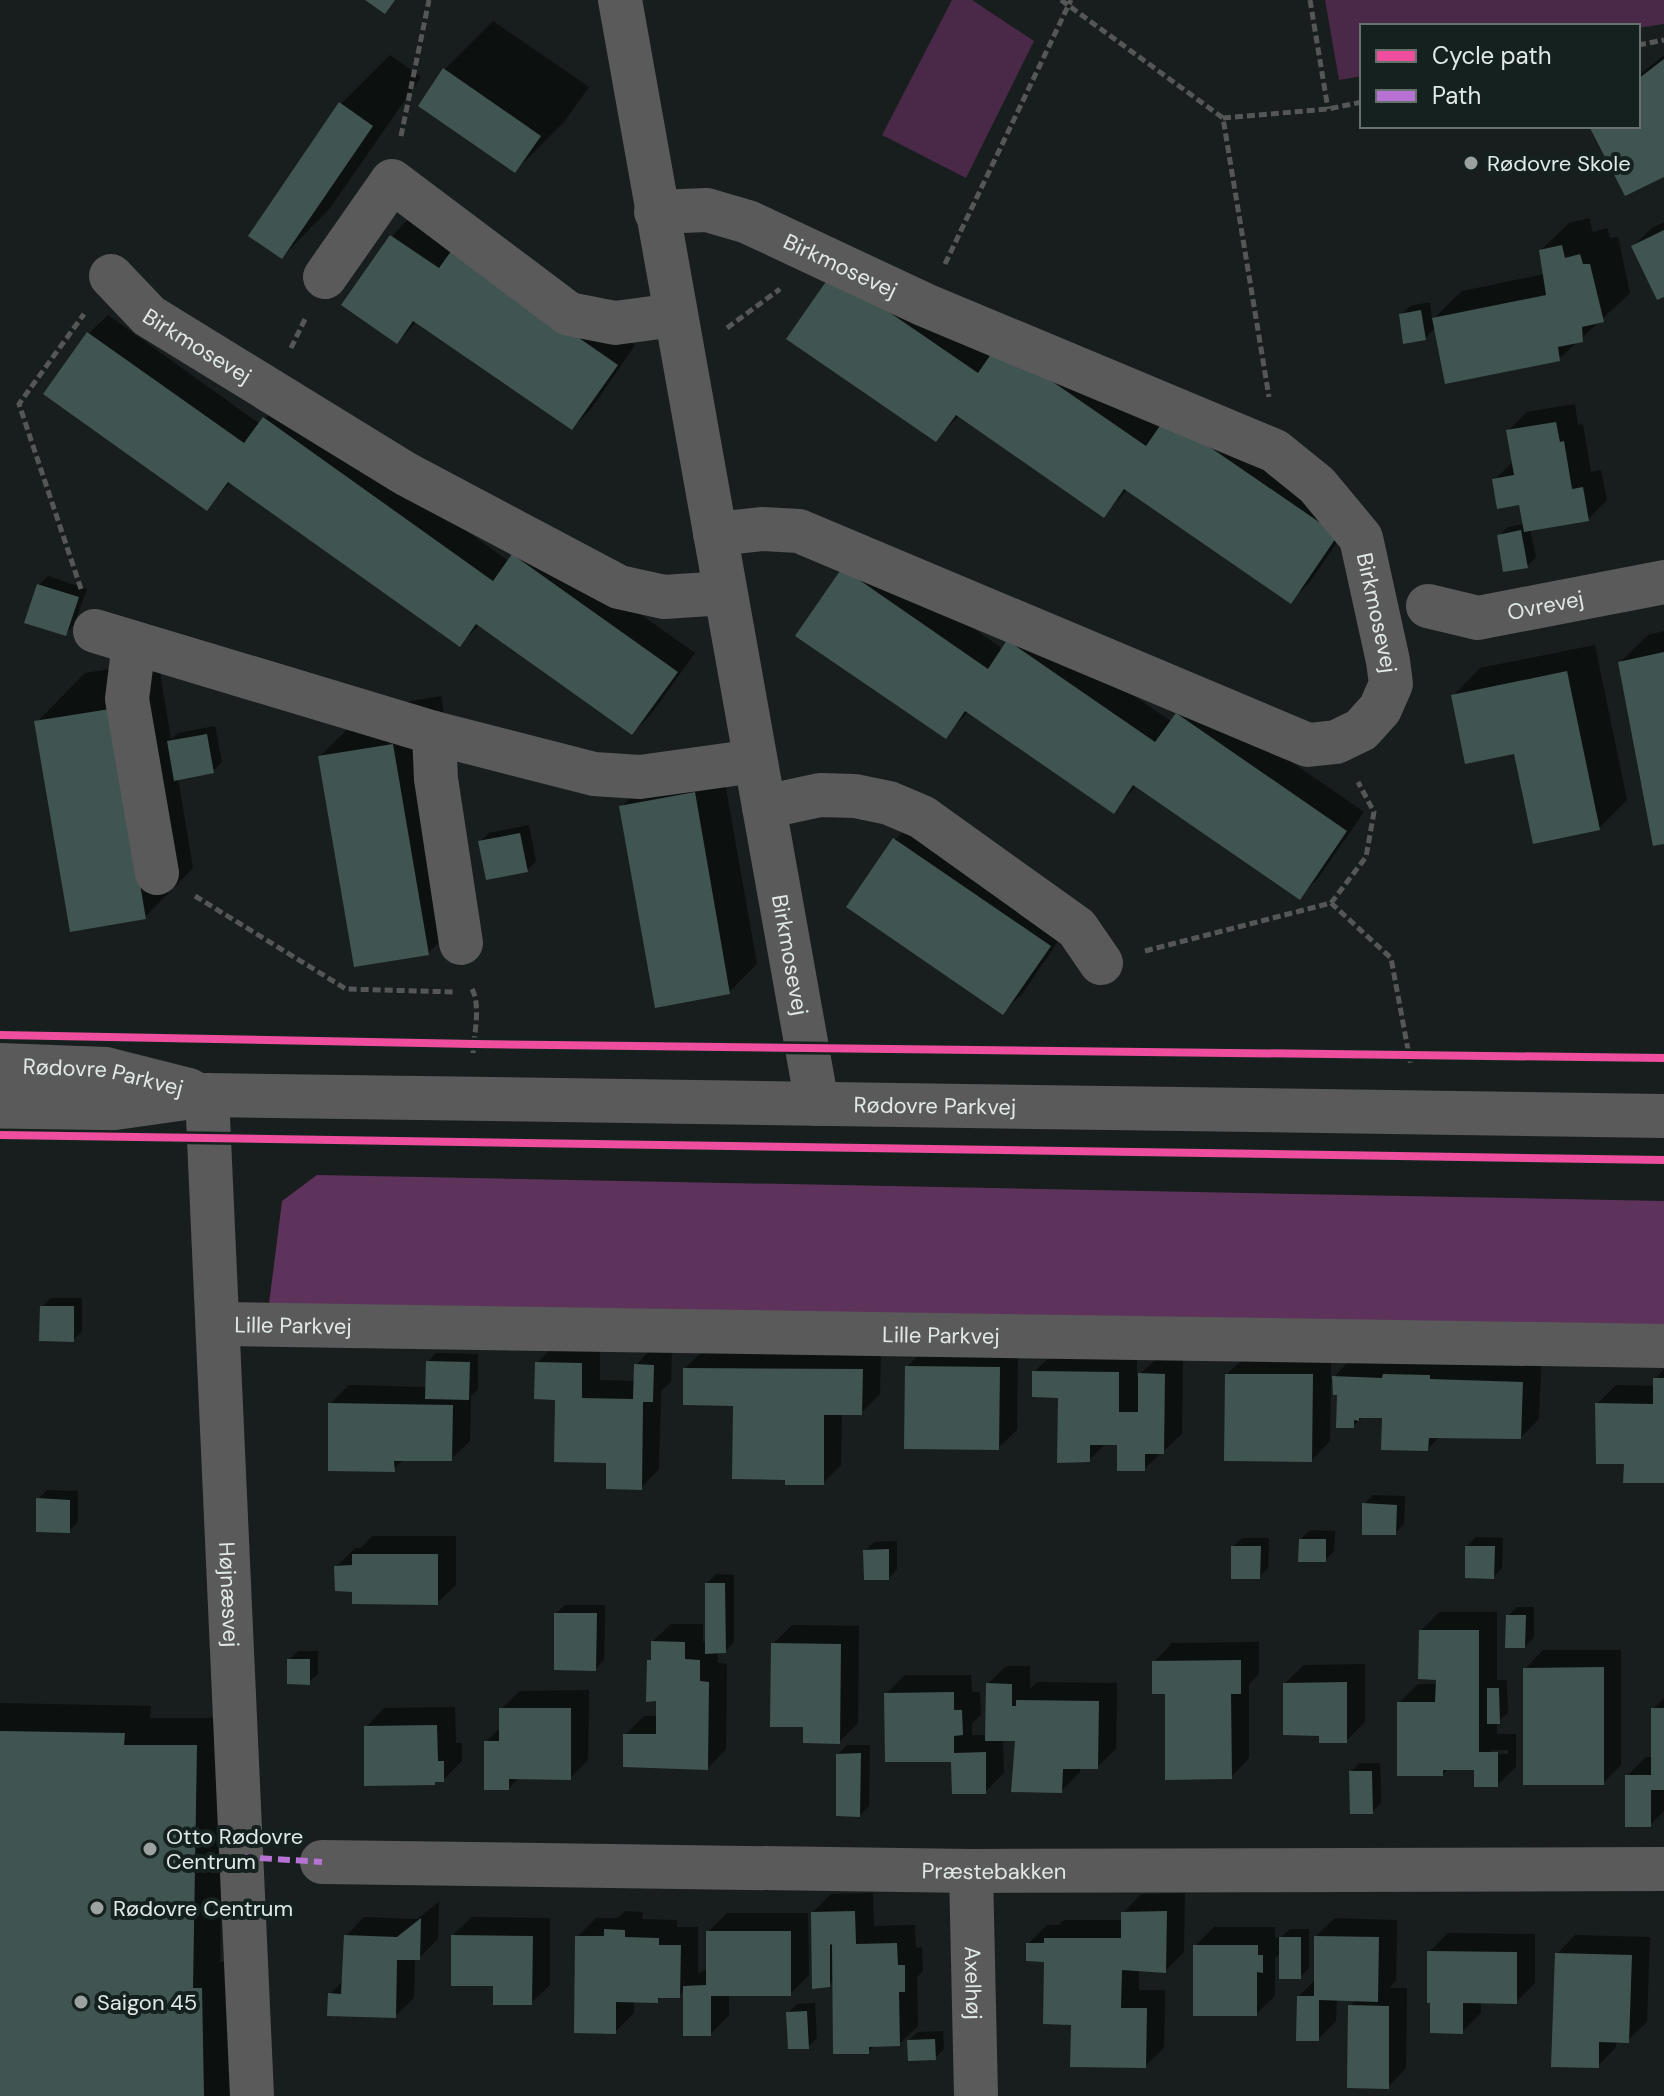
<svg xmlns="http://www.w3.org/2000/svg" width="1664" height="2096" font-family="'DM Sans',sans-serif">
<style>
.green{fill:#492848}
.forest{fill:#5d335c}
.shadow{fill:#0007;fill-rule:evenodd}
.building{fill:#405551}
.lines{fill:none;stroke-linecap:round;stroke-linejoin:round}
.path{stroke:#555757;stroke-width:5;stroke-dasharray:8 4;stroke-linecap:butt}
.minor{stroke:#5a5a5b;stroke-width:44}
.quiet{stroke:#b673d3;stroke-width:6;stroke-dasharray:12 6;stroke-linecap:butt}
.cycleway-casing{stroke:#15211e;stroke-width:13}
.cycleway{stroke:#ef4d9e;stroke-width:8}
.poi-dot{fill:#9ba2a0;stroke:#15211e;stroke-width:3}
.labels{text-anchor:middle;stroke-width:8;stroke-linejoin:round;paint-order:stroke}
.poi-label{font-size:22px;fill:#e1e9e7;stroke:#15211e;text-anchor:start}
.street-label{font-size:22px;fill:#e1e9e7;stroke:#15211e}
</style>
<rect width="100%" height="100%" fill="#181e1d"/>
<path class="green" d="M952,0H972L1034,41L966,178L882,135Z
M1325,0H1664V24L1638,28V26H1362V76L1339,80Z"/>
<path class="forest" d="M317,1175L1664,1201V1325L269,1304L282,1201Z"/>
<path class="shadow" d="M493,21L589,87L564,122L515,171L444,70Z
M390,55L421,77L330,208L282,257L341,104Z
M1664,55V175L1591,126H1638V76Z
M410,217L472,233L635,345L591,409L572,428L417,321L397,342L344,305L392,236Z
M1589,218L1593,232L1607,228L1610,238L1618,237L1630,293L1559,359L1436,327L1425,338L1401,315L1410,306L1430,302L1432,320L1462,291L1544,274L1541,250L1569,223Z
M1664,222V295L1633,246L1652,228Z
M852,256L1168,418L1355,516L1309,583L1290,601L1128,489L1104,515L959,415L936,440Z
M108,315L260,424L283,400L510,562L532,537L695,653L651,714L632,733L480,624L459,645L231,481L207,509L45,394L89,333Z
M1575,404L1578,425L1583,424L1591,472L1601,470L1607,500L1588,519L1530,529L1536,557L1527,566L1499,536L1508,527L1524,524L1521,502L1494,480L1514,461L1509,430L1527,412Z
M862,551L1003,649L1027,622L1172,722L1196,696L1364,812L1318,878L1300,897L1137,785L1113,811L969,711L945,736L798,635Z
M48,576L87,589L74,625L65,634L39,585Z
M1664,631V842L1620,662L1648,635Z
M1595,645L1627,800L1599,828L1453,696L1480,668Z
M158,661L171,739L178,733L215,726L222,762L213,771L178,778L193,868L145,917L37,722L85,673Z
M441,696L477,904L428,953L320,756L369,708Z
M722,766L757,964L729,992L621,807L649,779Z
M913,821L1068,927L1022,994L1003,1012L895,840Z
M529,825L536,861L527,870L480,842L489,833Z
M51,1298H82V1331L73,1340L42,1307Z
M555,1345H600V1380L635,1381L636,1365L654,1346L672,1347L671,1382L661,1391L659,1469L641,1488L608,1461L557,1398L537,1363Z
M925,1348L1018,1349L1017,1430L998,1448L907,1367Z
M704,1350L881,1352L880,1394L861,1413H842L841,1465L823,1483L735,1404L685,1368Z
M436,1353L478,1354V1389L471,1396L470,1441L451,1459H404L394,1469L330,1404L349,1385L427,1387L428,1362Z
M1053,1354L1137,1355V1377L1159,1356H1183L1182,1434L1144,1469L1119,1443H1107L1089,1460L1060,1396L1034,1372Z
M1246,1356L1331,1357V1380L1352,1358L1541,1364L1539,1419L1521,1437L1440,1436L1428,1449L1384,1416H1364L1353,1426L1334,1382H1331L1330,1441L1312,1460L1227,1374Z
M1664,1369V1481L1626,1462L1597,1404L1616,1385L1655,1386V1379Z
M47,1490L78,1491V1522L69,1531L38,1499Z
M1373,1495L1405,1496L1404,1524L1395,1533L1364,1504Z
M1310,1530L1335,1531L1334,1551L1325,1560L1301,1539Z
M372,1536H456V1585L437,1603L354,1590L336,1567L355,1548H361Z
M1476,1537L1503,1538L1502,1568L1493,1577L1467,1546Z
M1242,1538H1269L1268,1568L1259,1577L1233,1547Z
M897,1541V1569L889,1578L865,1551L874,1542Z
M716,1574L734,1575V1642L725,1651H718V1663L727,1664L726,1749L708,1768L625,1735L644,1716H658V1699L649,1661L653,1657L652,1642L671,1624H703V1642H707V1583Z
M565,1605H605L604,1660L595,1669L556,1613Z
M1517,1607H1534V1638L1525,1646L1508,1616Z
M1439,1612H1497V1680H1507L1508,1713L1497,1722V1734H1516V1767L1497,1785L1476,1768H1449L1443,1774L1399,1703L1418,1684H1437L1421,1631ZM1491,1750H1508V1754H1491Z
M792,1625L859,1626L858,1723L839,1742L805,1725L773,1644Z
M1259,1642V1674L1249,1684V1758L1231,1777L1167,1692L1154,1662L1172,1643Z
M1543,1650H1621V1765L1603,1783L1525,1669Z
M298,1651H318V1674L309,1682L289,1660Z
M1365,1664V1722L1346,1741L1321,1734L1285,1683L1304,1665Z
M1006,1666H1030V1689L1037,1682L1117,1683L1116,1749L1097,1767H1080V1772L1061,1791L1018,1739H1003L1004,1773L985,1792L886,1694L905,1675H971L972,1692H980L981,1715L972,1723V1735H987L988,1684Z
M589,1690L588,1760L570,1778H519L509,1788L486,1742L501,1727V1709L520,1691Z
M1664,1698V1811L1650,1825L1627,1776L1646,1757H1653V1709Z
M0,1703L151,1706L150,1718H224L220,1962L229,1961L231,2096H0Z
M455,1707L456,1743H462V1761L443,1780L435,1783L366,1727L384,1708Z
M847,1745H870L869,1806L860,1815L838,1754Z
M1359,1763H1380L1381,1803L1372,1812L1351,1772Z
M873,1893L874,1926L915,1925L916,1948L922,1947L923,1971L917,1977L918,2026L899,2044L876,2045L868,2052L834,1980L829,1985L813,1912L831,1894Z
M1185,1893L1184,1952L1165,1971L1139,1969V1990H1165L1164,2048L1145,2066L1073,2023L1047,1960L1028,1944L1047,1925H1059L1064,1920H1123V1913L1141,1894Z
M439,1902L438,1939L419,1958H415L414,1998L395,2016L330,1994L344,1980L346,1936L364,1917L417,1919Z
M625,1911L643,1912L642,1919L677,1920V1927H698V1974L708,1968V1932L727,1913H808L809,1975L790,1994H729V2015L711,2034L685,1989L679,1996H662L657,2001L634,2000V2013L615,2032L577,1937L596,1918H618Z
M472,1917L550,1918V1985L531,2003L495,1984L453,1935Z
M1335,1918L1397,1920L1396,1981L1389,1988H1407L1406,2068L1388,2087L1350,2006L1356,1999H1337L1336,2021L1318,2039L1299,1996L1316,1979V1936Z
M1214,1927H1275V1938L1281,1937L1290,1929H1309V1968L1300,1977L1281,1952L1275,1958V1996L1256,2014L1195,1946Z
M1448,1933L1535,1934V1983L1516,2002H1481V2013L1462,2032L1429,1952Z
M1575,1935L1650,1937L1647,2022L1628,2040H1617L1616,2047L1598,2066L1557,1954Z
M815,2003L817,2038L808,2047L788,2013L797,2004Z
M943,2031L944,2049L935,2058L909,2040L918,2032Z"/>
<path class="building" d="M365,0H395L385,14Z
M1664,59V177L1625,196L1589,126H1638V79Z
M443,68L541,136L515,173L418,106Z
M339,102L373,126L282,259L248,236Z
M1664,230V297L1657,300L1631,246Z
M390,235L439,268L452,250L618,365L572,430L413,321L397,344L341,305Z
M1562,245L1565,258L1580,254L1583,264H1590L1604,322L1582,327L1583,342L1558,347L1560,361L1445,384L1432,318L1546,295L1539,250Z
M832,273L978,373L998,344L1146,446L1166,417L1338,535L1291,604L1124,489L1104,518L956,415L936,442L786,339Z
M1421,310L1426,340L1403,344L1399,314Z
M87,332L244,443L263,417L493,581L512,554L678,672L632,735L476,624L460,647L228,482L207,511L43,394Z
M1556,422L1560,442L1564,441L1572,489L1583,487L1589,521L1524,532L1519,505L1497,509L1492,479L1514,475L1506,430Z
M1521,530L1528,568L1503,572L1497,535Z
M842,568L988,669L1007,640L1155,742L1176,713L1347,831L1300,900L1133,785L1114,814L965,711L946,739L795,636Z
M37,584L79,597L66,636L24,623Z
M1664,652V844L1653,846L1618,662Z
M1567,671L1600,830L1533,844L1514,754L1465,764L1451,695Z
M110,709L146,919L70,932L34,721Z
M207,734L214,773L174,781L167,741Z
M393,744L429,955L354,967L318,756Z
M695,792L730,994L655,1008L619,806Z
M520,833L528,872L486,880L478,841Z
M893,838L1051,946L1003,1015L846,907Z
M40,1306H74V1342L39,1341Z
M426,1361L470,1362L469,1400L425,1399Z
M535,1362L582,1363V1398L633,1399L634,1364L654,1365L653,1402H643L642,1490L606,1489V1463L554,1462L555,1400L534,1399Z
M905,1366L1000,1367L999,1450L904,1449Z
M683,1368L863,1369L862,1415H824V1485H785V1480L732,1479L733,1406L683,1405Z
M1032,1371L1119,1372V1412H1138V1373L1165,1374L1164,1454H1145V1471H1117V1445H1090V1462L1057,1463L1058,1398L1032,1397Z
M1225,1374H1313L1312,1462L1224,1461Z
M1383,1374L1430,1375V1379L1523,1382L1521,1439L1429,1438L1428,1451L1381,1450L1382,1418H1359V1421L1354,1420V1428H1336L1337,1395H1333L1332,1376L1382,1378Z
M1653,1378H1664V1483H1623L1624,1464H1596L1595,1403L1653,1404Z
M328,1403L453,1405L452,1461H394L395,1472L328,1471Z
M36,1498L70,1500V1533L36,1532Z
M1362,1503L1397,1505L1396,1535H1362Z
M1299,1539H1326V1562H1298Z
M1231,1546H1261L1260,1579H1231Z
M1465,1546H1495L1494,1579L1465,1578Z
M889,1549V1580H864L863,1550Z
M352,1554H438V1605L352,1604V1592L335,1591L334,1566L352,1565Z
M705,1583H725L726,1653L705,1654Z
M554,1613H597L596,1671L554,1670Z
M1506,1615H1526L1525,1648H1505Z
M1419,1630H1479V1752H1498V1787H1474V1770H1443V1776H1397V1702H1435L1436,1680L1418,1679Z
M651,1641L685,1642V1659L700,1660V1681L709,1682L708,1770L623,1767V1734H656V1701L646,1702L647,1660H651Z
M771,1643L841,1644L840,1744L803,1743V1727H770Z
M287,1659H310V1685L287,1684Z
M1241,1660V1694H1231L1232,1779L1165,1780V1694H1152V1661Z
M1604,1667V1785H1523V1668Z
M1347,1682V1743H1319V1736L1283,1735V1683Z
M986,1683L1012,1684V1706H1016V1700L1099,1701L1098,1769H1063L1062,1793L1011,1792L1015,1741H985Z
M1487,1688H1499L1500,1724H1487Z
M954,1692V1710H962L963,1735L954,1736V1753L986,1752V1794H952L951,1762H885L884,1693Z
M499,1708H571V1780L509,1779V1790H484V1741H499Z
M1651,1708H1664V1790H1651V1827H1625V1775H1651Z
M437,1725L438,1761H444V1782H435V1785L364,1786V1726Z
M0,1731L125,1733L124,1745H197L193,1988H202L204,2096H0Z
M861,1753L860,1817L836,1816V1754Z
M1349,1771H1372L1373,1814H1350Z
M855,1911L856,1944L897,1943L898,1965H905V1992H899L900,2046L869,2047V2054H833L832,1944L830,1945V1987L812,1989L811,1912Z
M1167,1911L1166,1973L1122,1970L1121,2008H1147L1146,2068L1070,2067L1071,2025L1043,2024L1044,1962L1026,1961V1943H1044V1938H1121V1912Z
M421,1918L420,1960H397L396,2018L327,2016L328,1993L341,1994L344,1935L397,1937Z
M604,1929L625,1930V1937L659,1938V1945H681L680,1998H658V2003L616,2002V2034L574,2033L575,1936H604Z
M706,1931H791V1996H711V2036H683V1986L706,1985Z
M451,1935L533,1936L532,2005H493V1986H451Z
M1314,1936L1379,1937L1378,2002L1319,2000V2041H1296L1297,1996H1314Z
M1279,1937H1301V1979H1279Z
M1193,1945H1258V1955H1263V1973L1257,1972V2016H1193Z
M1427,1951L1517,1952V2004L1463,2003V2034L1430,2033V2003H1427Z
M1555,1953L1632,1955L1629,2043L1599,2042V2068L1551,2067Z
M1348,2005L1389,2006V2089L1347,2088Z
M807,2011L809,2049H788L786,2012Z
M935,2039L936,2060L908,2061L907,2040Z"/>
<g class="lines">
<path class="path" d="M1061,0L1223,118L1269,397
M1310,0L1328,109
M1638,45L1664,40
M1223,118L1328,109L1362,102
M401,136L429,0
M945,264L1071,0
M727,328L780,289
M291,348L306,317
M81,589L19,404L84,314
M195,896L346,989L455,992
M1331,903L1391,958L1411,1066
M1145,951L1331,903L1366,857L1374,812L1358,782
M472,989C481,1006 474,1034 473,1053"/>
<g class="minor">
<path id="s1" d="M620,0L817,1104"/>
<path id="s2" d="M656,212L707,210L748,222L925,305L1275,451L1317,485L1361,538L1388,661L1391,684L1380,709L1361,730L1336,742L1308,745L799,531L763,529L715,534"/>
<path id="s3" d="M111,276L149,316L406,474L619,587L664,597L725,593"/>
<path d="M325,277L392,181L569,314L615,323L675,315"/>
<path id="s4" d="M1428,606L1478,618L1664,582"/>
<path d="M95,631L434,733L594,774L640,777L755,761"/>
<path d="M134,643L127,699L157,873"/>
<path d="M434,733L436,779L461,943"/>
<path d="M764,807L820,795L855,796L889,803L922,817L1077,928L1101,963"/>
<path id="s5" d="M0,1065L106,1069L189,1090"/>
<path id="s6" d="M207,1095L252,2096"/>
<path id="s7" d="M0,1107L108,1109L207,1095L1664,1116"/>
<path id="s8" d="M219,1324L1664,1346"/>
<path id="s9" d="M322,1862L971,1871L1664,1869"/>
<path id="s10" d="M971,1871L976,2096"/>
</g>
<path class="quiet" d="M242,1857L322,1862"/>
<g class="cycleway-casing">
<path id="cycleway" d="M0,1035L474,1044L1664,1058
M0,1135L1664,1160"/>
</g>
<use href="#cycleway" class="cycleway"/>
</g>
<g class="poi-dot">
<circle cx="1471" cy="163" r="8"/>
<circle cx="150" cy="1849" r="8"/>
<circle cx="97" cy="1908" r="8"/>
<circle cx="81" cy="2002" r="8"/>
</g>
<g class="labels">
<g class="poi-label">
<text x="1487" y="171">Rødovre Skole</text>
<text x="166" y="1844">Otto Rødovre<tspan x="166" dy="25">Centrum</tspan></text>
<text x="113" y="1916">Rødovre Centrum</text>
<text x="97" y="2010">Saigon 45</text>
</g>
<g class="street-label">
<text dy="8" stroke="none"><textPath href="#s2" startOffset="196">Birkmosevej</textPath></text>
<text dy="8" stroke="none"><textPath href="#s3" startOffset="112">Birkmosevej</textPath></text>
<text dy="8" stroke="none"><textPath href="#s4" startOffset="120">Ovrevej</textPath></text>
<text dy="8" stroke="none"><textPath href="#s2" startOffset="868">Birkmosevej</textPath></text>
<text dy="8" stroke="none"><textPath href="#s1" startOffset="970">Birkmosevej</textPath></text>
<text dy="8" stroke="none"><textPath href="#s5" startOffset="104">Rødovre Parkvej</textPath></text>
<text dy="8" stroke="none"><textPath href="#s7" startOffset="936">Rødovre Parkvej</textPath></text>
<text dy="8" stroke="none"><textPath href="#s8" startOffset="74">Lille Parkvej</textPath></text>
<text dy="8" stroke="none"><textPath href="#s8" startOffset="722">Lille Parkvej</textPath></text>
<text dy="8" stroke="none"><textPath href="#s6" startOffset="500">Højnæsvej</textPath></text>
<text dy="8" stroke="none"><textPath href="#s9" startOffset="672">Præstebakken</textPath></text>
<text dy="8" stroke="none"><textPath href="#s10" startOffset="112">Axelhøj</textPath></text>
</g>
</g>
<rect x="1360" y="24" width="280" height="104" fill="#15211e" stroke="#67716e" stroke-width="2"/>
<rect x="1376" y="50" width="40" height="12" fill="#ef4d9e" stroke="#67716e" stroke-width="2"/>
<text x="1432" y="64" font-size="24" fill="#e1e9e7">Cycle path</text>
<rect x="1376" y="90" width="40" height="12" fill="#b673d3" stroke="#67716e" stroke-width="2"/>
<text x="1432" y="104" font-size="24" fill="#e1e9e7">Path</text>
</svg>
